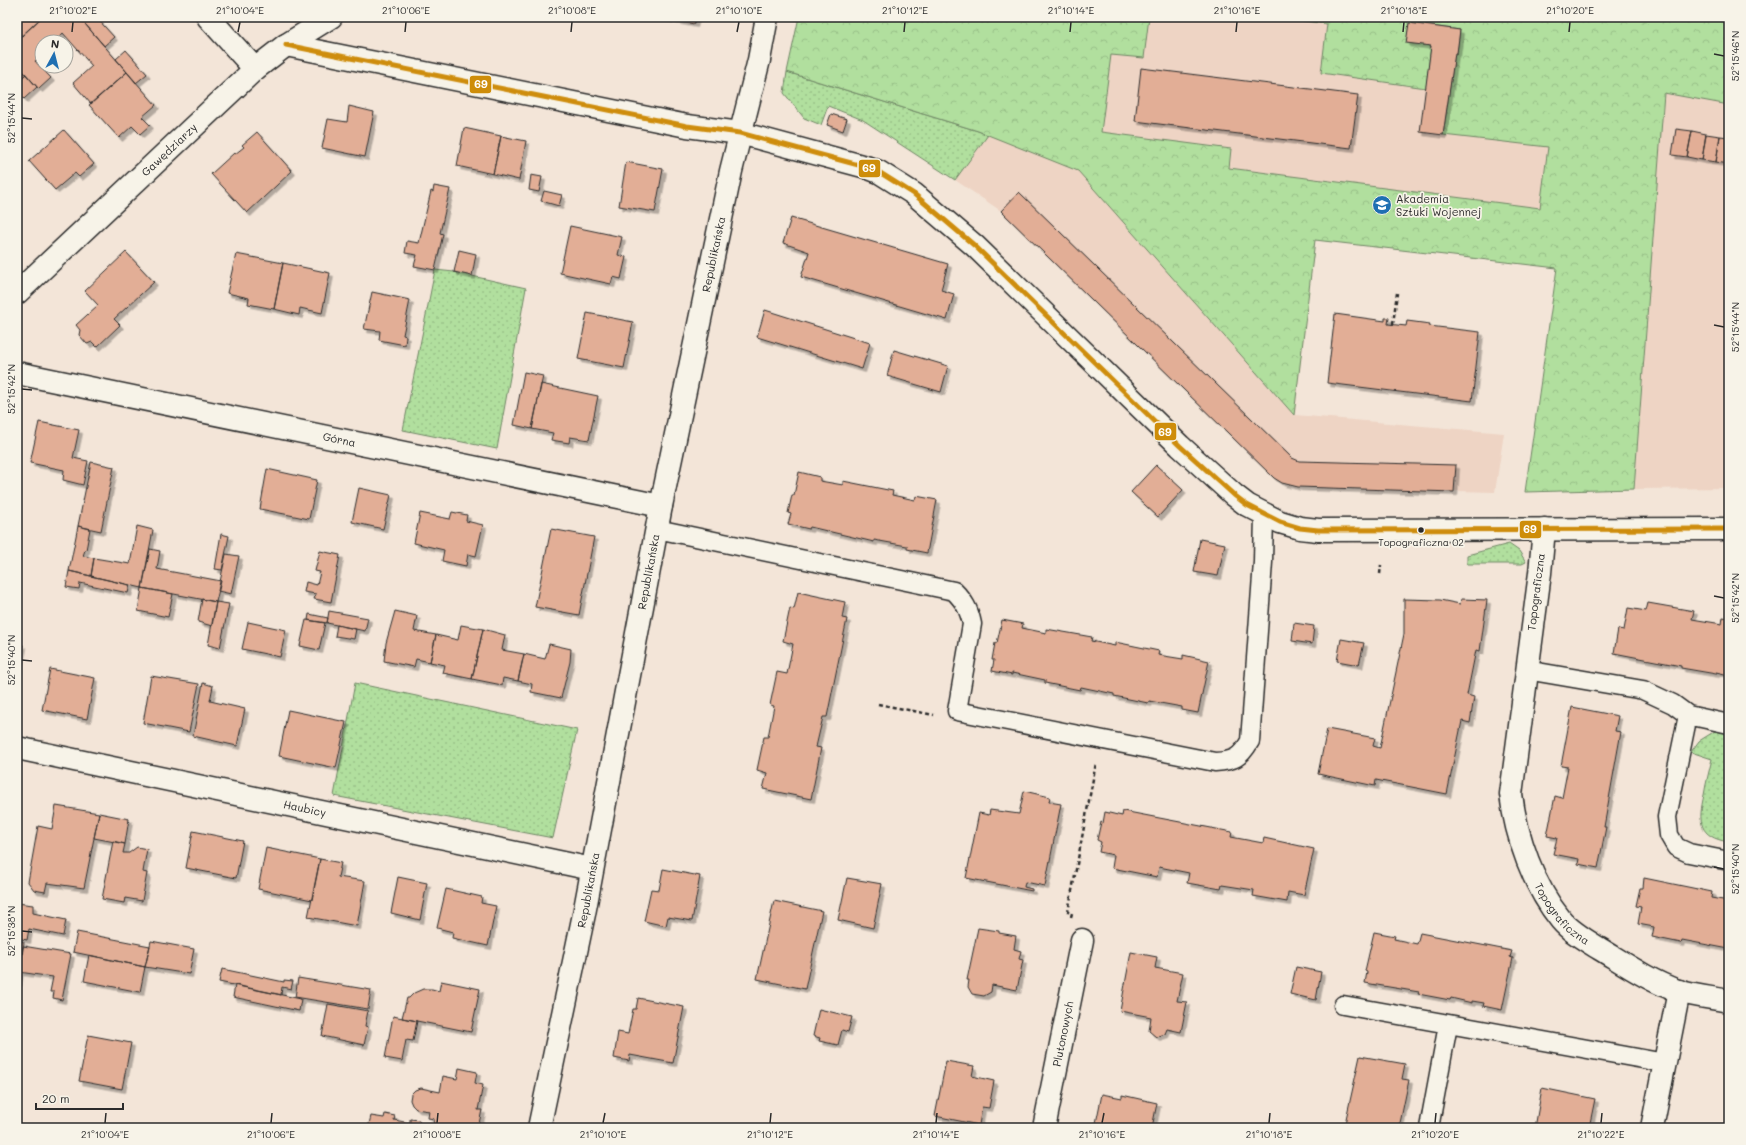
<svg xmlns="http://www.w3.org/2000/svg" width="1746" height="1145" font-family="Mali,sans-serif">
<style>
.built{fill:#eed4c4}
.grass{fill:url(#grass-dots);stroke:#6e8564}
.forest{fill:url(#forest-crowns);stroke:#6e8564}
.building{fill:#e2ae96;stroke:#2b2b2b;filter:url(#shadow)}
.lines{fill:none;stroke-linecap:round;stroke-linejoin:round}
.service-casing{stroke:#2b2b2b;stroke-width:21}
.minor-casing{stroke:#2b2b2b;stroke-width:25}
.path{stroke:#2b2b2b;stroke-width:2.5;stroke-dasharray:4 3;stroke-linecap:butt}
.service{stroke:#f7f3e8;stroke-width:18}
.minor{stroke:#f7f3e8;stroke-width:22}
.bus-1-casing{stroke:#f7f3e8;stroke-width:8}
.bus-1{stroke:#ce8d09;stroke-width:5}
.ticks{fill:none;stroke:#2b2b2b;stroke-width:1.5}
.bus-dot{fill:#2b2b2b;stroke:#f7f3e8;stroke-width:1.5}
.labels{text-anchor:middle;stroke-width:3.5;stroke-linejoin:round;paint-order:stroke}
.bus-label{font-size:10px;fill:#2b2b2b;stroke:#f7f3e8}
.street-label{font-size:11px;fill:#2b2b2b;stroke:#f7f3e8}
.poi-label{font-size:11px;fill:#2b2b2b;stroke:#f7f3e8;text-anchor:start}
.line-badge{stroke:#f7f3e8;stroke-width:1.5}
.badge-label{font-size:11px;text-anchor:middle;font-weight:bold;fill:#fff}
.neatline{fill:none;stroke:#2b2b2b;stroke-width:1.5}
.ticks-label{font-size:10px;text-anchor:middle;fill:#2b2b2b}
</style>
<defs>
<pattern id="grass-dots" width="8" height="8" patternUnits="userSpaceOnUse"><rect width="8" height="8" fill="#b1df9e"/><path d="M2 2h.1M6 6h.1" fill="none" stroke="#98c088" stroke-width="1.8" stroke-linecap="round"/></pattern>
<pattern id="forest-crowns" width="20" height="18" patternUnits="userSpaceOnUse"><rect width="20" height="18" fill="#b1df9e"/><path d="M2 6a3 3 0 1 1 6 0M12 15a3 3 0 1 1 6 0" fill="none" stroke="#98c088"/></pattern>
<filter id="shadow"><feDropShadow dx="3.5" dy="3.5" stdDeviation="0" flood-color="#0004"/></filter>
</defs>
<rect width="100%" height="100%" fill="#f3e5d8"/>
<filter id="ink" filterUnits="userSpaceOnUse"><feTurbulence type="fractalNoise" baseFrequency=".025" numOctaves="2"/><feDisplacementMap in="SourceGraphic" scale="8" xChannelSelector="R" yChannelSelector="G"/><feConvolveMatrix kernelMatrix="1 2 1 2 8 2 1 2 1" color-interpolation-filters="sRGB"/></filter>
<g filter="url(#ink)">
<path class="built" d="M799,17H1729V488L1634,489L1650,267L1557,268L1315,240L1295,415L1504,433L1495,492L1298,487L1282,483L1274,478L1001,211L955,180L987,136L978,131L787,72Z"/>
<path class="grass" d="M787,72L978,131L988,135L955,180L863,120L828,106L821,125L804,118L784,93Z
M435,270L454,272L526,288L497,449L403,430Z
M1509,544L1519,551L1526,562L1522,564H1467V555Z
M355,683L577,730L553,838L334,796Z
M1715,731L1729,733V842C1698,837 1698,821 1704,795C1706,783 1709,771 1712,759L1691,752L1699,741Z"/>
<path class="forest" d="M799,17H1149L1144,58L1111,55L1101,132L1231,149L1229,168L1540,208L1548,147L1443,135L1455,53H1457L1460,30L1409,23L1407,43L1431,46L1426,88L1321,73L1327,24L1274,17H1729V105L1664,93L1634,489L1525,492L1557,268L1315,240L1294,415L1078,171L978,131L787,72Z"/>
<path class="building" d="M17,17H42L22,36L17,30Z
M42,17H79L127,72L91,104L73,83L92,66L63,33L55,42H42V54L35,61L51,78L39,89L17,65V40Z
M79,17H96L114,37L104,46Z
M659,17H696L694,24Z
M1409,23L1460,30L1457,53H1455L1443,135L1420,132L1431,46L1406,43Z
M126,50L147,74L136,83L116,59Z
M17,65L26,74L17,82Z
M1141,68L1358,95L1351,148L1135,121Z
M127,72L156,105L142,117L150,125L140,134L132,126L119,138L89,105Z
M26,74L37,87L24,99L17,91V82Z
M349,106L374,112L365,157L322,148L328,119L347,122Z
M831,114L847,119L843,131L827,125Z
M464,128L501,136L493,174L457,166Z
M1676,129L1692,131L1687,157L1672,155Z
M64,130L94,164L79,177L75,173L55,190L29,161Z
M1692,131L1706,134L1702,160L1687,157Z
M257,132L292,171L247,213L211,174L234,153L235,154L244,147L242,145Z
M1706,134L1720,136L1716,162L1702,160Z
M501,136L526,141L519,180L493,174Z
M1720,136L1729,137V164L1716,162Z
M626,162L663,169L655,212L619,206Z
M531,175L542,177L539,192L529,190Z
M434,186L450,189L440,233L443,234L435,270L414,266L417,255L405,253L407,241L419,243L431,191L433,192Z
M544,191L562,195L559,206L541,201Z
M1019,192L1292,458L1299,461L1456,465L1454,492L1298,487L1282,483L1274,478L1001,211Z
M791,218L948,264L941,290L954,294L947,320L801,277L809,252L783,243Z
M570,226L622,237L618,255L626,257L621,279L613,277L611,284L560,273Z
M459,250L476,254L472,276L454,272Z
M126,252L154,282L114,319L120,325L97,347L92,342L87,344L79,335L80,330L76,325L98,305L85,291Z
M236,254L283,263L274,309L248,304L249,298L227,293Z
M283,263L330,273L322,313L300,308L299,315L274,309Z
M372,292L410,300L403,335L406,336L405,345L379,340L380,331L364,329Z
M765,310L870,343L862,369L757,337Z
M587,313L633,322L624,368L578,359Z
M1335,314L1385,321V318H1389L1388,324L1406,326L1407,321L1430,324L1429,326L1480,332L1472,401L1327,383Z
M894,350L948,366L941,392L887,376Z
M524,372L543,376L532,429L514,425Z
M541,384L598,396L589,440L570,437L569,443L551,440L553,433L532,429Z
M39,422L79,430L73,458L88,461L83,485L63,480L64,470L30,463Z
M91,462L114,467L101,531L78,526Z
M1156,465L1183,490L1158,517L1131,492Z
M267,469L317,480L309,519L260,509Z
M799,472L820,477V481L843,485V481L893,491L892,495L915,500L916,496L937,500L927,553L907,549V546L874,540V542L810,527L809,529L788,524L791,514L788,513L792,495H794Z
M359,488L391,495L383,529L352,522Z
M452,512L467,515L466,521L483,525L476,556L468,554L466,566L442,561L444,550L414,543L420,513L450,519Z
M78,526L90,529L86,550H85L83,556L94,558L91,576L69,571Z
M137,526L153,530L142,588L91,576L94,558L130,564Z
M551,529L594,537L579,615L535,607Z
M221,534L229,536L222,570L215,569Z
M1200,539L1225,544L1218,576L1194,572Z
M150,549L160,551L157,569L221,581L216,602L142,588Z
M320,551L340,555L331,602L314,599L316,594L304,592L306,582L317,585L320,572L315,571Z
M226,554L239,556L231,594L218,591Z
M69,571L130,585L128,593L80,583L79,589L66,587Z
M142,588L173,594L168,617L138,611Z
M798,592L845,602L842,618L847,619L827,717H823L816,747L821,748L811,799L763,789L767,773L757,770L764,737H768L774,706L770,705L777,672L787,674L793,644L783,641L790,608L794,609Z
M202,599L216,602L212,626L198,622Z
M1404,599L1440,600L1460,604L1461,599L1487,600L1480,651L1476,650L1467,695L1474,697L1470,723L1462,721L1447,794L1376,780L1375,786L1318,774L1327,729L1375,738L1373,746L1380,748L1404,634Z
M216,602L229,604L220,648L208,645Z
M1648,603L1694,611L1692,619L1722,624L1723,617L1729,618V675L1716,672V674L1681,668V666L1614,653L1618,629L1624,630L1628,608L1646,611Z
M329,611L368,618L365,631L327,623Z
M395,611L417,616L414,631L436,635L430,662L416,659L414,667L384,661L386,643Z
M309,614L328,618L327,623L308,620Z
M306,620L325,623L319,650L300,646Z
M1002,620L1023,624L1022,628L1046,633V629L1092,637L1091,641L1115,646V642L1159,651L1158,655L1183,659V655L1209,661L1198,713L1182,710V707L1149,701L1148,703L1114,696V694L1081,687L1080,690L1045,683V680L1012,673V675L992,671L994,660H992L995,643H997Z
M248,622L286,630L280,657L242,649Z
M1294,623L1314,626L1312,644L1292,641Z
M337,625L356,629L354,639L335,636Z
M461,625L483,629L472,679L443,673L445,665L430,662L436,635L458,640Z
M483,629L505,635L502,650L524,654L518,681L503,678L502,685L472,679Z
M1341,639L1364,643L1359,665L1337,661Z
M17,644L23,645L17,674Z
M549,644L571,649L570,662L561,698L531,692L532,684L518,681L524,654L545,659Z
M50,669L95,678L87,719L42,710Z
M151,676L199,684L189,732L143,723Z
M203,683L213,686L210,701L245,709L237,746L193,736Z
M1572,707L1618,716L1615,731L1621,732L1604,827H1606L1598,868L1578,864L1579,859L1553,854L1557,838L1547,836L1555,796L1562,798L1568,767L1561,766Z
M288,710L346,722L336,768L279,756Z
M1024,791L1050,797L1049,802L1061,804L1045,886L1025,882L1024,887L1032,889V891L966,878L979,813L989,815L990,810L1019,814Z
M56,806L99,813L84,888L47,883L45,892L34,890L28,882L38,826L52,829Z
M1123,811L1232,832L1231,837L1263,843L1264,838L1314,849L1304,895L1288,892L1287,902L1253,896L1254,890L1222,885L1221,889L1187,883L1189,873L1159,867L1157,877L1112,868L1114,855L1099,852L1101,842L1097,840L1101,822L1103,823L1105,812L1122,816Z
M99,813L129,819L125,844L94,838Z
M193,831L243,841L236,878L186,868Z
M113,841L125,844L123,853H129L137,847L147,849L143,872L147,873L142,901L125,898L124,903L102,899Z
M266,848L320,859L312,900L258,889Z
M320,859L341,863L338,877L365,881L357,926L308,917Z
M663,869L700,876L692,921L668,917L666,926L644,921L651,889L659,890Z
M398,877L427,883L420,920L391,913Z
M847,878L882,884L873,928L838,920Z
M1644,878L1712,892L1711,898L1729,901V949L1682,940L1681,943L1652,937L1654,927L1638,924L1641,907L1636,906L1640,888H1643Z
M446,889L482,897L481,903L496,906L488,946L452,938L453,932L437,928Z
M774,901L822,911L805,989L757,979Z
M17,903L33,905V913L66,920L63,936L29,929L27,940L17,938Z
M978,928L999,931V933L1016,936L1014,949L1021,951L1019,959L1023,960L1017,990L992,985L991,992L984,996L972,994L968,987L969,980H967Z
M77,932L150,946L145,967L73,952Z
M1374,932L1395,936L1394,939L1417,944L1420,933L1512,951L1510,957L1513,958L1502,1010L1483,1006L1484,1003L1472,1001V1003L1451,998L1450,1000L1418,994L1419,992L1365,983L1367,972L1365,971Z
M17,940L24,942L18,983H17Z
M151,941L194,949L189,974L145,967Z
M23,946L71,954L62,1000L53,998L54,992H50L53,977L19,972Z
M1131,952L1157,957L1155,968L1183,973L1177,1001L1187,1002L1181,1032L1167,1029L1165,1034L1156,1037L1149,1031L1151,1017L1120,1011Z
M89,955L145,967L140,992L84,981Z
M1296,967L1321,972L1316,1000L1290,994Z
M222,969L284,982V980L293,981L291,989L282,987L281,995L219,982Z
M298,978L371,990L368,1009L295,997Z
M441,981L480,989L471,1032L402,1018L407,998H409L414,993L423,989H432L439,991Z
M235,985L301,999L299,1011L233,997Z
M638,998L684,1007L673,1063L630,1055L629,1061L614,1058L618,1032L628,1034L633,1009H636Z
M328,1004L368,1011L365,1026L368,1027L364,1045L322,1036Z
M819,1009L852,1017L848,1032L842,1030L838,1045L819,1041L820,1038L813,1036Z
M393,1016L417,1021L413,1041L406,1040L402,1061L385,1058Z
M88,1035L131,1043L122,1089L79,1081Z
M1360,1056L1405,1064L1402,1079L1409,1080L1399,1128H1344Z
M946,1061L974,1066L972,1076L994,1081L989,1108L982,1107L979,1125L935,1116Z
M459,1068L477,1072L475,1083L483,1085L478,1110H482L478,1128H433L434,1119L428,1118L429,1111L416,1109L412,1105L410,1100L411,1094L415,1090L421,1088L440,1092L443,1076L457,1079Z
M1542,1088L1595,1099L1589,1128H1535Z
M1102,1094L1122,1098V1095L1157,1103L1152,1128H1095Z
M385,1114L395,1116L394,1120L410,1123V1119L419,1120L420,1126L432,1128H368L371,1116L384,1118Z"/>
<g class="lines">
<g class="service-casing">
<path id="service" d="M657,529L954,591C964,601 969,609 972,624L957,711L1215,762C1234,761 1240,758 1250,741L1263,562L1264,514
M1526,670L1643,690L1673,704L1688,715L1729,724
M1688,715L1667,817L1669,835L1676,847L1689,853L1729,861
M1343,1005L1665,1063
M1429,1128L1448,1025"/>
</g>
<g class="minor-casing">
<g id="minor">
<path d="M208,17L255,69"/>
<path d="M286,45L687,126L740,133L866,167L879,172L914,194L975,246L1180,446L1234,495L1247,505L1280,522L1300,528L1318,530L1729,529"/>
<path id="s1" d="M17,293L255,69L286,45L331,17"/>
<path id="s2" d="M17,373L661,506"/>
<path id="s3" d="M1544,529L1540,573L1511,794C1516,837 1534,887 1561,920C1571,932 1587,941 1600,949C1625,964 1650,981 1678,991C1694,996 1713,998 1729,1001"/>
<path id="s4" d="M17,748L592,869"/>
<path id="s5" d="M539,1128L584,914L661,506L731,171L759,60L767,17"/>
<path id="s6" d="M1044,1128L1082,940"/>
<path d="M1652,1128L1679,991"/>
</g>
</g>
<path class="path" d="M1393,324L1397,293
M1380,574L1381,565
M878,704L934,715
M1071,917L1072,913L1068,912L1096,763"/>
<use href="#service" class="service"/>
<use href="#minor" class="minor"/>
<g class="bus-1-casing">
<path id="bus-1" d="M286,45L687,126L740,133L866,167L879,172L914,194L975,246L1180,446L1234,495L1247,505L1280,522L1300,528L1318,530L1729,529"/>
</g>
<use href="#bus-1" class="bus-1"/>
</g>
</g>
<path class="ticks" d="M72,32L73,22M238,32L240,22M405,32L406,22M571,32L572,22M737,32L739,22M904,32L905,22M1070,32L1071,22M1236,32L1237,22M1403,32L1404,22M1569,32L1570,22M1714,54L1724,56M22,118L32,119M1714,325L1724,327M22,389L32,390M1714,596L1724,598M22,660L32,661M1714,867L1724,869M22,931L32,932M105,1123L106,1113M271,1123L272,1113M437,1123L438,1113M603,1123L605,1113M770,1123L771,1113M936,1123L937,1113M1102,1123L1104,1113M1269,1123L1270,1113M1435,1123L1436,1113M1601,1123L1602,1113"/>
<defs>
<g id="university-disc" transform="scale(1)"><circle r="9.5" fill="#1f6fb2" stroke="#f7f3e8"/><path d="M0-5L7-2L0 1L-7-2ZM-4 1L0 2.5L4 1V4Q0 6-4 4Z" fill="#fff"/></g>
</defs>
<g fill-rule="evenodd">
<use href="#university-disc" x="1382" y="205"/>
</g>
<circle class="bus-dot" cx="1421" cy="530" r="3.5"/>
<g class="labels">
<g class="bus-label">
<text x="1421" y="546">Topograficzna 02</text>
</g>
<g class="street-label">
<text dy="4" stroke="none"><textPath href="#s1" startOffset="209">Gawędziarzy</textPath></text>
<text dy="4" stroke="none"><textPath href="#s5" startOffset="891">Republikańska</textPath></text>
<text dy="4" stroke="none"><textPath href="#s2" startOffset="329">Górna</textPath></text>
<text dy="4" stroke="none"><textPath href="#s5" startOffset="567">Republikańska</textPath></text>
<text transform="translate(1536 592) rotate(-83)" y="4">Topograficzna</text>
<text dy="4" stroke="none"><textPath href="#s4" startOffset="294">Haubicy</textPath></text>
<text dy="4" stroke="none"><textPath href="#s5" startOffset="243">Republikańska</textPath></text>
<text dy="4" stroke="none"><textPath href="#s3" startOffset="400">Topograficzna</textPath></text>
<text dy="4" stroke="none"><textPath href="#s6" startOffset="96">Plutonowych</textPath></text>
</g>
<g class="poi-label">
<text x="1396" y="203">Akademia<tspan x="1396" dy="13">Sztuki Wojennej</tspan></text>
</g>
</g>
<g class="line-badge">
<rect x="469" y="75" width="23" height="19" rx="4" fill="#ce8d09"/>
<rect x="858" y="159" width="23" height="19" rx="4" fill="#ce8d09"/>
<rect x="1154" y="422" width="23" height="19" rx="4" fill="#ce8d09"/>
<rect x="1519" y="520" width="23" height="19" rx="4" fill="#ce8d09"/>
</g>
<g class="badge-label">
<text x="481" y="88">69</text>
<text x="869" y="172">69</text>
<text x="1165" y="436">69</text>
<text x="1530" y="533">69</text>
</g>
<rect width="1746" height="1145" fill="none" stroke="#f7f3e8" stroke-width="44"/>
<g transform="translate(54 54) rotate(7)"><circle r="19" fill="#f7f3e8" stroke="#a5a39c"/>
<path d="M0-3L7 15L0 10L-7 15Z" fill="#1f6fb2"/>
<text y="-6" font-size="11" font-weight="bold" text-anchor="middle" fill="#2b2b2b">N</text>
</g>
<path d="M36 1103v6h87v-6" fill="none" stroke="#2b2b2b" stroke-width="2"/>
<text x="42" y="1103" font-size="12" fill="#2b2b2b" stroke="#f7f3e8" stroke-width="3" paint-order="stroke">20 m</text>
<rect x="22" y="22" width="1702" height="1101" class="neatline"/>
<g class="ticks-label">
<text x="73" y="14">21°10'02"E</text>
<text x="240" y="14">21°10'04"E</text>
<text x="406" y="14">21°10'06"E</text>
<text x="572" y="14">21°10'08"E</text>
<text x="739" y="14">21°10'10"E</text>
<text x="905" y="14">21°10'12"E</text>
<text x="1071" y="14">21°10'14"E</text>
<text x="1237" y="14">21°10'16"E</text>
<text x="1404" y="14">21°10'18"E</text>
<text x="1570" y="14">21°10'20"E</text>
<text transform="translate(1735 56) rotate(-90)" y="4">52°15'46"N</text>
<text transform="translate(11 118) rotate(-90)" y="4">52°15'44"N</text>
<text transform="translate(1735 327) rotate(-90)" y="4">52°15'44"N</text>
<text transform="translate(11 389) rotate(-90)" y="4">52°15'42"N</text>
<text transform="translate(1735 598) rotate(-90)" y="4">52°15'42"N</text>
<text transform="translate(11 660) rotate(-90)" y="4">52°15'40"N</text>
<text transform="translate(1735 869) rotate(-90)" y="4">52°15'40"N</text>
<text transform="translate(11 931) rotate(-90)" y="4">52°15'38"N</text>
<text x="105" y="1138">21°10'04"E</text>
<text x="271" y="1138">21°10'06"E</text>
<text x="437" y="1138">21°10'08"E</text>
<text x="603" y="1138">21°10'10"E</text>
<text x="770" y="1138">21°10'12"E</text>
<text x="936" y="1138">21°10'14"E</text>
<text x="1102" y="1138">21°10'16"E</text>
<text x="1269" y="1138">21°10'18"E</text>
<text x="1435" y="1138">21°10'20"E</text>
<text x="1601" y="1138">21°10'22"E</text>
</g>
</svg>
